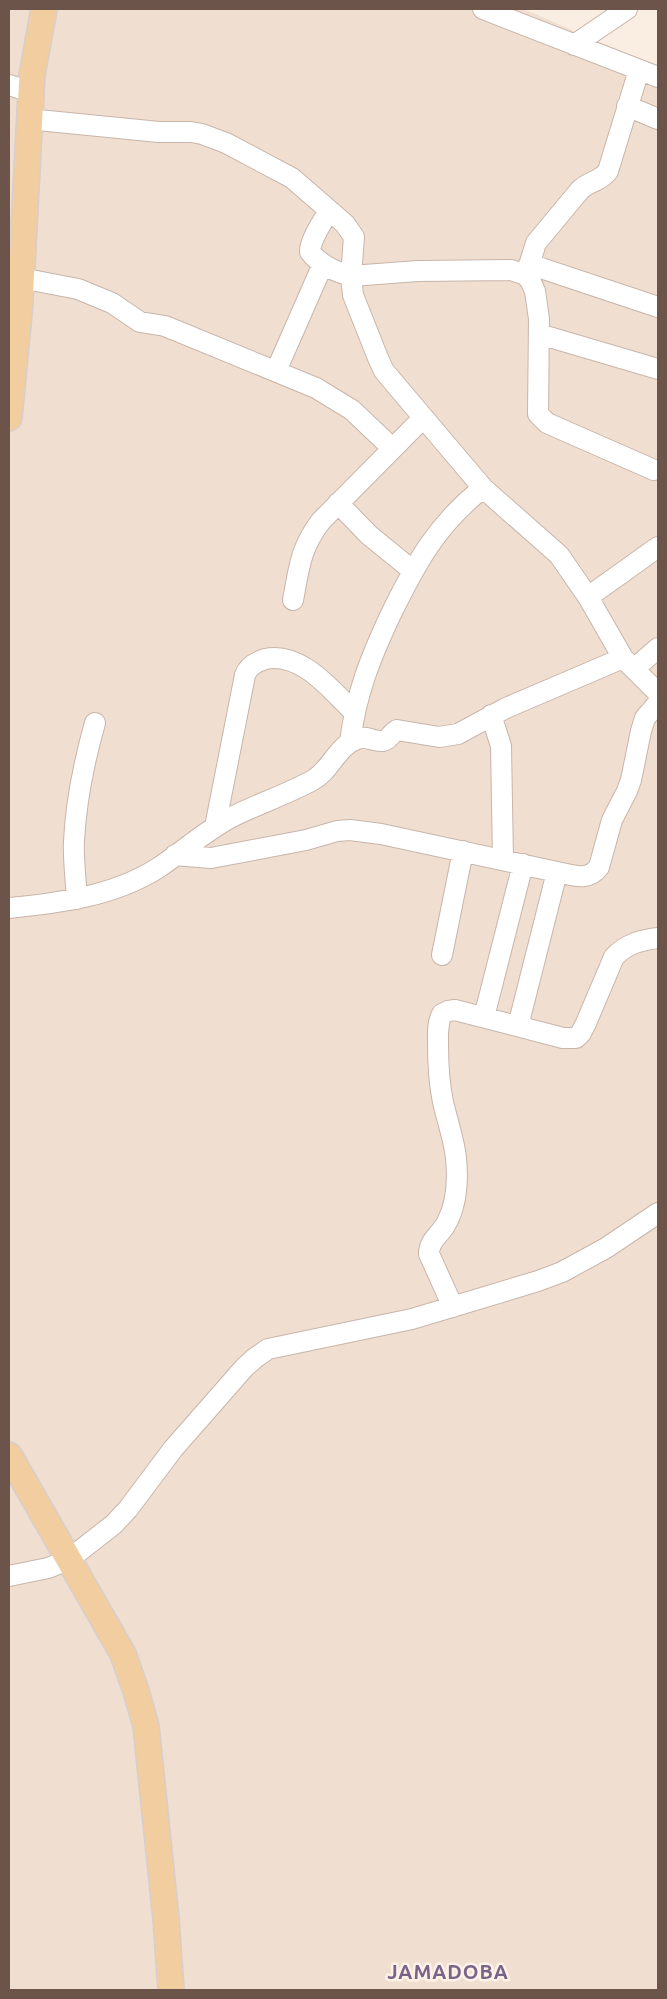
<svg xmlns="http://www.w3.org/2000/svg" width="667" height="1999" font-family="Ubuntu,sans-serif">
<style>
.residential{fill:#f0dfd0}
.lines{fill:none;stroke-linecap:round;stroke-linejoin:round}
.minor-casing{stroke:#c8b5aa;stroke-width:22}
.major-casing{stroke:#d6cfcd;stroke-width:28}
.minor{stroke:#fff;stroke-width:20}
.major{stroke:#f1cd9f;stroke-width:25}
.labels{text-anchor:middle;stroke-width:5;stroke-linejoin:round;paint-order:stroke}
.district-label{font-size:20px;font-weight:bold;letter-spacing:1px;fill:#7a638a;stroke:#fdf2e6}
</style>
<rect width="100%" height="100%" fill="#f9eee1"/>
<path class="residential" d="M9,9H524L658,68V1990H9Z"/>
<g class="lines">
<g class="minor-casing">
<path id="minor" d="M483,9L658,77
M574,45L627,9
M9,85L31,92
M627,106L658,119
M28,119L159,132H191L202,134L226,143L292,178L345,224L354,237L351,276L353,295L378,358L384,371L483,488L559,555L588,597L623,658L658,693
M329,210C323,222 310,239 310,252C320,265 336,272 351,276L418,271L511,270L526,275L531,282L535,291L539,319L538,414L547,423L654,470
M529,264L658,307
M526,275L536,243L580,190C589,181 600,182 608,171L639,70
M21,278L78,289L112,303L140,322L165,326L316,388L352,410L392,448
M539,334L658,369
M276,371L323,264
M338,503L369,535L412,570
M588,597L658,547
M293,600C299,569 300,548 321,521L423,418
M634,669L658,648
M491,715L501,746L503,860
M350,742C356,694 370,659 390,616C416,563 436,525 483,488
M215,827L245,675C248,666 256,662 265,659C301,651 331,690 354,712
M175,855L211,858L306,840L337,831L350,830L381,834L557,872C572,875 588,882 599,867L612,820L627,791L631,780L641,731L645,718L658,703
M77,899C76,880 73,860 74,841C76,801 84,762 95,723
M9,908C60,903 114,896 158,868C182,852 204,832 230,818C257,804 286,795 313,780C331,770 337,746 357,739C366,735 373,742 383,741C389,740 391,733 397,730L439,737L458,734L506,708L623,658
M442,955L463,851
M484,1017L523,864
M518,1026L557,872
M453,1307L429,1254C429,1239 441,1235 447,1222C457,1203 458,1179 456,1158C454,1139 447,1120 443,1102C439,1083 438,1064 438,1044C438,1034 437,1024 442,1014L448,1011L455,1010L563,1038H576L581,1033L586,1023L614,957C626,944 641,940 658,938
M9,1576L48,1568L68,1560L114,1524L128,1509L173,1449L244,1368L255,1358L268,1349L412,1319L538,1281L562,1272L606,1248L658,1213"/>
</g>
<g class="major-casing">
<path id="major" d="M9,418L20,303L32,75L44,9
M9,1455L123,1654L136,1691L146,1726L166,1919L171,1990"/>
</g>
<use href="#minor" class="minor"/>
<use href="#major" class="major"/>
</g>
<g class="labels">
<g class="district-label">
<text x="448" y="1979">JAMADOBA</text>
</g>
</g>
<rect width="667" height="1999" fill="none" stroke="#6d544b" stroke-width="20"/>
</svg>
